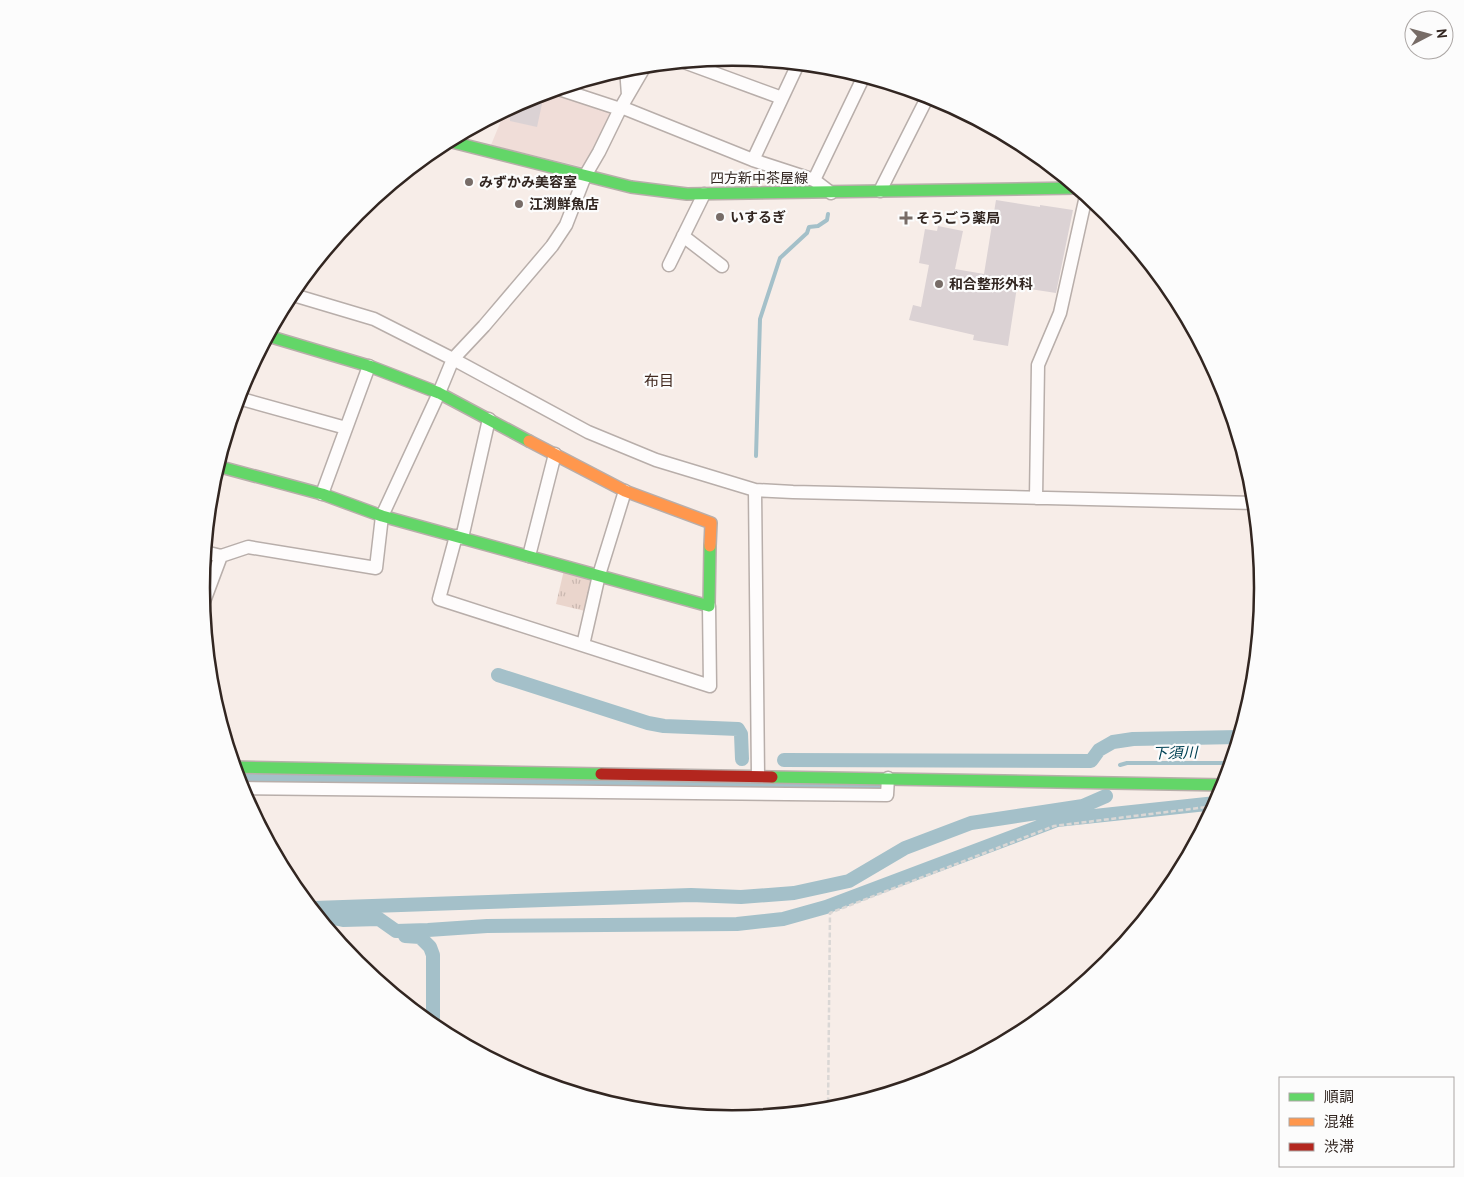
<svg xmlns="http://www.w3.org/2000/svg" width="1464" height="1177" font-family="'PT Sans','Noto Sans JP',sans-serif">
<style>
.commercial{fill:#f0ddd8}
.park{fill:url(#park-tufts)}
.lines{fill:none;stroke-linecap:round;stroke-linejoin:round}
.stream{stroke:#a4c0c9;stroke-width:4}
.canal{stroke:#a4c0c9;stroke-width:14}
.building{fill:#dbd2d4}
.street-casing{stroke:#b8aeaa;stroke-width:15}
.fast-casing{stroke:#b8aeaa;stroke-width:14}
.slow-casing{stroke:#b8aeaa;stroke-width:14}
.jam-casing{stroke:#b8aeaa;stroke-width:14}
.path{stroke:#dad7d5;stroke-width:2.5;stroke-dasharray:5 2.5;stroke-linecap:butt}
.street{stroke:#fefcfc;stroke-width:12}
.fast{stroke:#63d668;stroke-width:11}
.slow{stroke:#ff974d;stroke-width:11}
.jam{stroke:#b3261e;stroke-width:11}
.poi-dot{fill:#776c67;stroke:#fcfcfc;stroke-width:2}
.labels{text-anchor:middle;stroke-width:4.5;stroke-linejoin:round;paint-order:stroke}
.street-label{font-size:14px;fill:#322621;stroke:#fcfcfc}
.poi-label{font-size:14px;font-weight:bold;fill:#322621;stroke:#fcfcfc;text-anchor:start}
.neighbourhood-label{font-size:15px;fill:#41291f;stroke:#fcfcfc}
.water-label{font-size:15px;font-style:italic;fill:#004153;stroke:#fcfcfc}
.rim{fill:none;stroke:#322621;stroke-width:2.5}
</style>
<defs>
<pattern id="park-tufts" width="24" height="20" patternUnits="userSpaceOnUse" patternTransform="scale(1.25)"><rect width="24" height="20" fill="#ead5cc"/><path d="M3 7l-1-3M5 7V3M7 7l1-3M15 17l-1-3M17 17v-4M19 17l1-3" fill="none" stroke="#c9b7af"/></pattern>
</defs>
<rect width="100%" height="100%" fill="#f7ede8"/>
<path class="commercial" d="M548,92L610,113L586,168L491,145L505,111L529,98Z"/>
<path class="park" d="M564,570L593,578L585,611L556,604Z"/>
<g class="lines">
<path class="stream" d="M756,456L760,319L780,258L807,233L809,227L818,226L827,220L828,214
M1120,765L1127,763H1231"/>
<path class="canal" d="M498,675L648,723L664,726L738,729L741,734L742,759
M784,760L1091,761L1099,750L1113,742L1133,739L1239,737
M237,779L875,789
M314,908L691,895L741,897L794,893L849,881L905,848L971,823L1083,806L1106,796
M315,914L343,920L379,919L396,931L428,930L487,926L737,924L783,919L826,907L1057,820L1216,803
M405,936L420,937L430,947L433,955V1027"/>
</g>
<path class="building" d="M526,100L542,104L537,127L510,121V118L506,117L508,109Z
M996,200L1040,207V205L1073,210L1056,293L1017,287L1008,346L973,340L974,335L909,320L913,305L921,307L929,265L919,263L925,229L937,231L938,226L963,231L955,269L984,274Z"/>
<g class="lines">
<g class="street-casing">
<path id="street" d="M684,62L782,98
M626,68L628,95
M559,89L620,109
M621,107L753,160L814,180L831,193
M753,160L798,64
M814,180L864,76
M880,191L928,96
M683,236L722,266
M669,265L704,194
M290,294L374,319L453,359L588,432L656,460L755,490L793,492L1255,503
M238,398L346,428
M755,490L758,776
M322,494L369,366
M1036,498L1038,365L1060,313L1086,196
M456,536L439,599L710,686L709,606
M462,538L489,419
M205,552L221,556L248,547L376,568L382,516L439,393L453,359L484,326L552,246L566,225L585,176L599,152L620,109L645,66
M529,556L555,454
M203,604L221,556
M583,645L599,575L625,491
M240,788L887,795L888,778"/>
</g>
<g class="fast-casing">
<path id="fast" d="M448,141L631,187L687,194L1076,188
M268,336L369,366L439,393L529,441
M217,466L322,494L382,516L709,606L710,546
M234,767L601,774
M772,777L1225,785"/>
</g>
<g class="slow-casing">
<path id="slow" d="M529,441L625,491L711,523L710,546"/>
</g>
<g class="jam-casing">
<path id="jam" d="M601,774L772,777"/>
</g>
<path class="path" d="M828,1110L830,913L1054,826L1215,806"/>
<use href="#street" class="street"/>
<use href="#fast" class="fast"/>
<use href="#slow" class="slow"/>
<use href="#jam" class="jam"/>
</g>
<g class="poi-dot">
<circle cx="469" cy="182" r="5"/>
<circle cx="519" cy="204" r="5"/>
<circle cx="720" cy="217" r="5"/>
<path d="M903.5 210.5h5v5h5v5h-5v5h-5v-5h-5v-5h5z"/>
<circle cx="939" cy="284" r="5"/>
</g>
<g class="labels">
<g class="street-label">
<text x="759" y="183">四方新中茶屋線</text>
</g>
<g class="poi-label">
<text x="479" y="187">みずかみ美容室</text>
<text x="529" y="209">江渕鮮魚店</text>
<text x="730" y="222">いするぎ</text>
<text x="916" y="223">そうごう薬局</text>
<text x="949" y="289">和合整形外科</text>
</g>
<g class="neighbourhood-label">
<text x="659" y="386">布目</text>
</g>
<g class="water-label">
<text transform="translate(1175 753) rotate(-1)" y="5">下須川</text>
</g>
</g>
<path d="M0 0H1464V1177H0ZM210 588a522 522 0 1 1 1044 0a522 522 0 1 1-1044 0Z" fill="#fcfcfc" fill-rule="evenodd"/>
<path class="rim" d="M210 588a522 522 0 1 1 1044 0a522 522 0 1 1-1044 0Z"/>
<rect x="1279" y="1077" width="175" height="90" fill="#fcfcfc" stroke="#aba6a4"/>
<rect x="1289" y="1093" width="25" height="8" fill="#63d668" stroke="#aba6a4"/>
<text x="1324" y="1102" font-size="15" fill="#322621">順調</text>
<rect x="1289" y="1118" width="25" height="8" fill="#ff974d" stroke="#aba6a4"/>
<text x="1324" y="1127" font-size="15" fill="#322621">混雑</text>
<rect x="1289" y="1143" width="25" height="8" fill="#b3261e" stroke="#aba6a4"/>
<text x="1324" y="1152" font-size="15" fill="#322621">渋滞</text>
<g transform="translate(1429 35) rotate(84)"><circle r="24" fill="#fcfcfc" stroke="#aba6a4"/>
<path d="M0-4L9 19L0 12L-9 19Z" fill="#776c67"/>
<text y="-8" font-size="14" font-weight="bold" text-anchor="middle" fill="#322621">N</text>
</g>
</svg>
